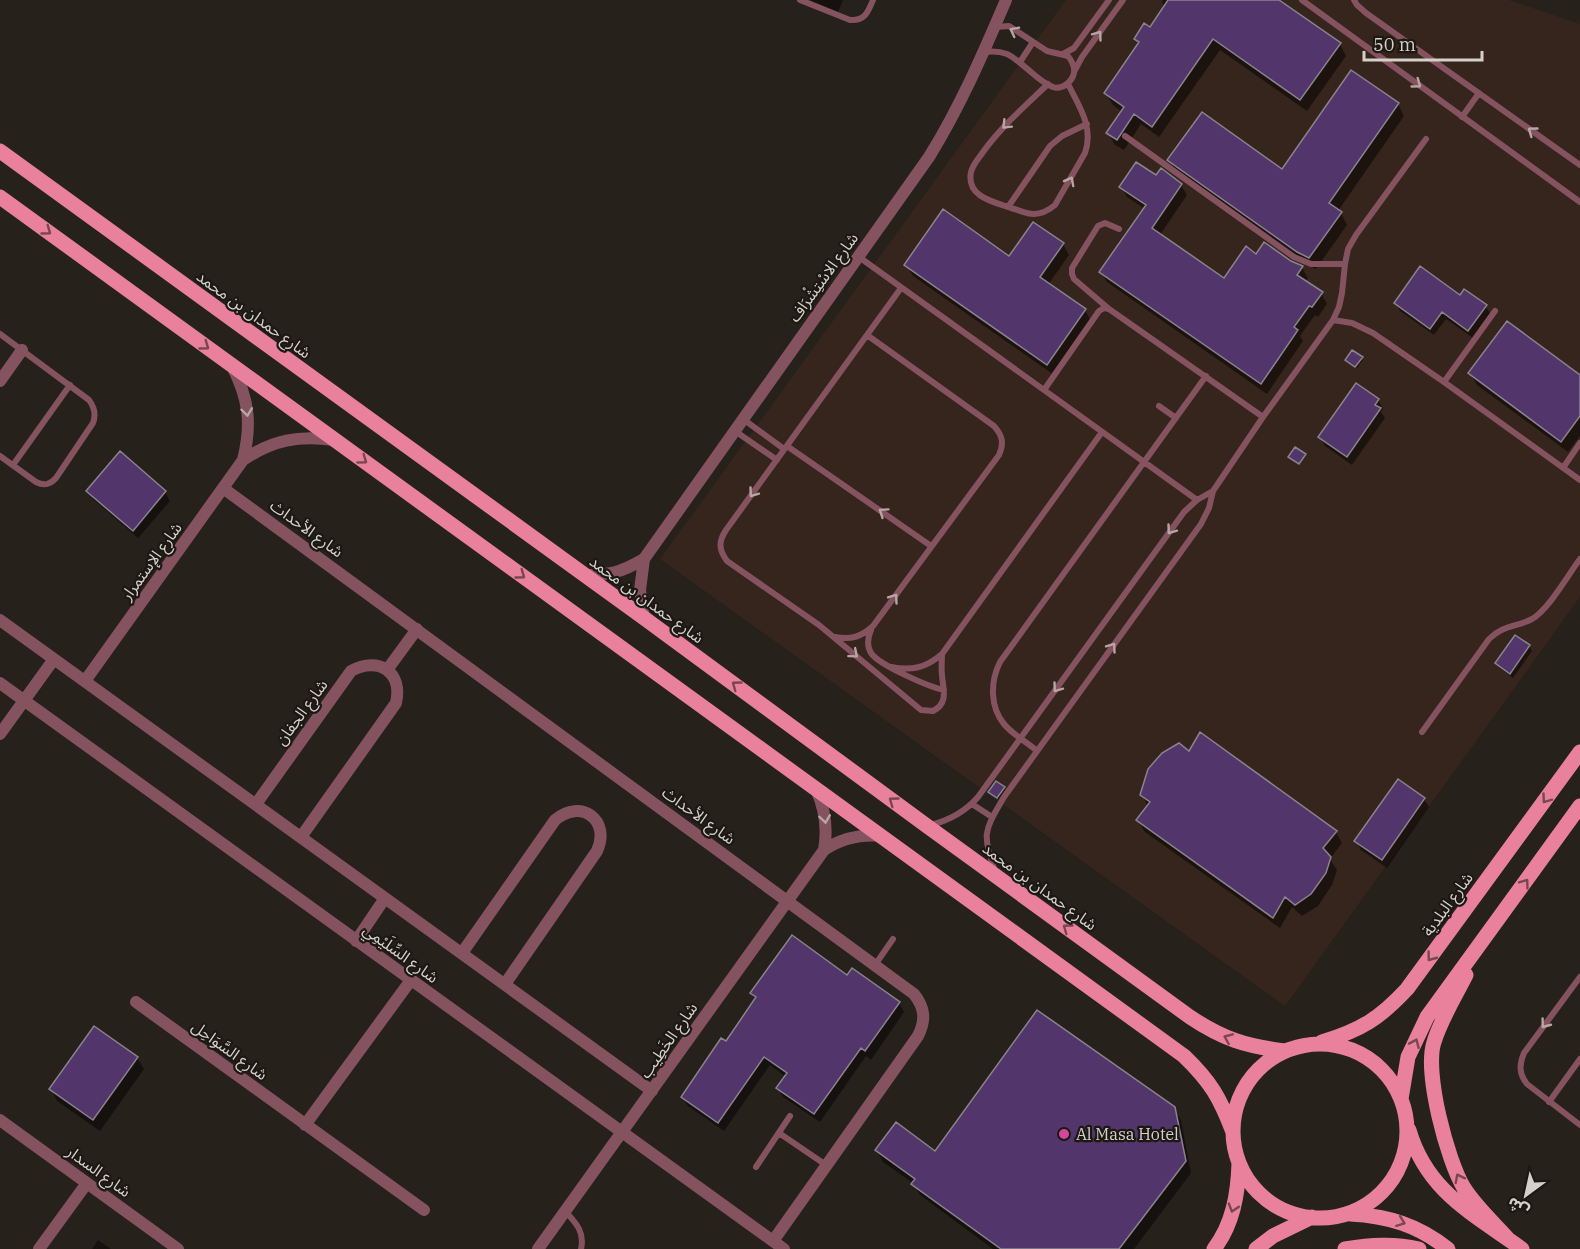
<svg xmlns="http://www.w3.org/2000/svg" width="1580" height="1249" font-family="'IBM Plex Serif','Noto Sans Arabic',serif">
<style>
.education{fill:#36251c}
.shadow{fill:#0007}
.building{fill:#52356a;stroke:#89848d;stroke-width:1.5}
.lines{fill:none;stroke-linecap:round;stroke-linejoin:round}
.service{stroke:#85535f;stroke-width:6}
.minor{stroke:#85535f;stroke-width:12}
.primary{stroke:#e9819c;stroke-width:15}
.oneway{stroke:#b8a5a6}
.oneway2{stroke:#794750}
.hotel-dot{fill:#d1479c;stroke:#1d1812;stroke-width:2}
.labels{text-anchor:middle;stroke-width:4.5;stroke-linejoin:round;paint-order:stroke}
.street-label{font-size:16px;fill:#d4d1cc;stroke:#1d1812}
.poi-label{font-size:16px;fill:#d4d1cc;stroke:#1d1812;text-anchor:start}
</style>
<rect width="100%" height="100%" fill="#27211b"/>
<path class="education" d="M1066,0H1509L1580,24V597L1285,1006L660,559Z"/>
<path class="shadow" d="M810,0H843L838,12Z
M1163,0H1276L1340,44L1346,56L1307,111L1220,50L1159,137L1141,124L1124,150L1115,145L1108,133L1122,112L1113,105L1106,94L1139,45L1136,39L1150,29L1165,8L1162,2Z
M1398,104L1404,116L1338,211L1341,213L1347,225L1316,269L1305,264L1176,172L1169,160L1282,171Z
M1157,177L1181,185L1187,195L1160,235L1225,281L1257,256L1290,263L1302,268L1308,278L1305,282L1321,293L1327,304L1318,317L1315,315L1300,336L1303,341L1267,394L1107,282L1101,272L1145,209L1127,197L1121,187Z
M1063,244L1069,255L1048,285L1085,310L1091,321L1054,375L913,276L906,265L1010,258Z
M1461,297L1485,306L1490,313L1473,338L1446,319L1434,335L1400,311L1396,303Z
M1361,358L1363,360L1357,368L1347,360Z
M1470,373L1580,377V436L1568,452L1477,385Z
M1378,400L1383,409L1381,412L1385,418L1352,465L1325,446L1320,437Z
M120,453L165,492L170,501L138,538L93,499L88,491Z
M1529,646L1532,651L1513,678L1500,668L1497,663Z
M1189,753L1336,832L1342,843L1330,859L1337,870L1332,885L1318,906L1302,916L1292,907L1280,928L1145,832L1138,821L1148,806L1142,795Z
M1004,788L1005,790L999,799L991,794Z
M1424,799L1429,807L1387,868L1361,850L1356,841Z
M847,977L899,1003L904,1012L871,1060L866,1056L820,1122L783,1097L778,1088L786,1077L770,1065L724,1131L688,1106L682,1097L726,1043L756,1000L752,993Z
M137,1058L144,1069L100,1131L57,1101L51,1089Z
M1174,1108L1181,1120L1191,1173L1134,1249H993L920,1195L913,1183L883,1162L877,1150L935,1153Z
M98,1240L111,1249H92Z"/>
<path class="building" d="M1168,0H1279L1341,43L1300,100L1213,39L1152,127L1134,114L1117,140L1106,133L1124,107L1104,93L1139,42L1134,39L1144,23L1150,27Z
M1351,70L1399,103L1329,203L1342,212L1309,258L1297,252L1167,160L1202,112L1282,169Z
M1136,162L1156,175L1161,168L1182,184L1152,228L1224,278L1246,246L1256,254L1264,242L1291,261L1303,266L1297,275L1323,292L1312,307L1309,306L1294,327L1298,330L1261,384L1099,272L1146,205L1119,187Z
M943,209L1009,256L1033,222L1064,243L1040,277L1086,309L1047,365L904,265Z
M1420,266L1460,295L1464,289L1487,305L1468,331L1442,312L1430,329L1394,303Z
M1507,321L1580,375V416L1561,442L1468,373Z
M1352,350L1363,357L1355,367L1345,360Z
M1356,383L1379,399L1375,405L1381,408L1347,457L1318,437Z
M1295,447L1306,454L1299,464L1288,457Z
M120,451L166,491L133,531L86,491Z
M1515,635L1530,645L1510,674L1495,663Z
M1200,732L1337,831L1323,848L1331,857L1326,873L1311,894L1295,905L1285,897L1273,918L1136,820L1150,802L1140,795L1148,769L1162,753L1179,743L1189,751Z
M1398,779L1425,798L1382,860L1354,841Z
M996,781L1005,787L997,798L988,792Z
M792,935L847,975L852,968L900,1002L865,1051L861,1048L814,1114L776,1088L787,1073L764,1057L718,1123L681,1097L721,1038L726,1041L756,997L750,993Z
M1037,1010L1175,1107L1186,1161L1119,1249H1001L911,1184L915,1179L875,1150L896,1122L935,1151Z
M94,1026L138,1057L93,1120L49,1089Z"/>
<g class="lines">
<path class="service" d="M800,0L850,20C865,21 868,12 873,0
M1302,0L1580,202
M1354,0L1357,5L1366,13L1580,165
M984,52C992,51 999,51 1007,54C1022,61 1039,83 1053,87C1062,90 1072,82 1074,73C1075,66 1072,61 1068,56L1047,51L1009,26L995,27
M1063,54L1074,48L1109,0
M1020,62L1033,42
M1075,70L1082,57L1123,0
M1048,84C1025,106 1002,126 983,152C979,158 973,164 971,172C966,197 994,202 1011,208C1019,210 1026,214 1034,214C1043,214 1049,210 1055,205L1085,153C1094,127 1079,106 1068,84
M1462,117L1479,93
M1125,136L1294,257L1311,264H1345
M1008,207L1050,146L1062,136L1087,124
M859,257L1197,500
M901,288L726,530C718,542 719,550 727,561L819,625L921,710L933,711C949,703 943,689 942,675C941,668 942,661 942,654
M1109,309L1074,279L1072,274V268L1098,226L1105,223L1119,229
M1333,320L1352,323L1373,333L1444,382L1580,480
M0,334L89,400C95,408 96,415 93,423L56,478C50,485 44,486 36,482L0,456
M1444,382L1495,311
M1044,390L1099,311L1104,308L1109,309L1263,417
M1159,406L1176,418
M743,419L784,449
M735,431L777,460
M787,446L931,546
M13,465L70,385
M1563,468L1580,443
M871,630C868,637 866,645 871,653C879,665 929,687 944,690
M835,637C851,640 861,637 873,626L999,455C1004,444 1003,436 994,426L867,335
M891,667C911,671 926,668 942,654L1102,432
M1422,732L1489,639C1503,625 1517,627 1532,619C1549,609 1568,575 1580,559
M1037,751C1027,742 1013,735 1004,724C990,707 990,682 1000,662L1206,376
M972,804L992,817
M931,825C950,820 965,812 978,797L1184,512L1197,500L1213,491
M995,871C981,833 985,830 1004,797L1201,524L1209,508L1213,491L1263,417L1333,320L1339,307L1342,293L1345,264L1348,249L1356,235L1426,139
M875,965L893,939
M1580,977L1524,1053C1519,1065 1519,1074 1527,1084L1580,1125
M1549,1102L1580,1059
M779,1133L826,1165
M756,1167L790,1116
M565,1211C576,1223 585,1232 581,1249"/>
<path class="minor" d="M232,366C249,399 252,424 243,460
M0,381L22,350
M223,488L914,994C925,1008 926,1020 918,1036L773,1241
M644,559L640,590L644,618
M583,575C610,575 620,573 644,559L929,157C960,107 983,54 1006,0
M0,620L652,1091
M387,670L417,629
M85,681L243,460C273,440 298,435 334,440
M0,683L784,1249
M0,734L54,659
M816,789C825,809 828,828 824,850
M256,804L351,671C379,656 403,672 396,703L301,837
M356,941L385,898
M462,953L555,820C581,798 611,820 597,851L505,984
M136,1002L424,1210
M0,1120L178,1249
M305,1125L411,980
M39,1249L87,1183
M538,1249L824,850C842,838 860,834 882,836"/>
<path class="primary" d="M0,151L644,618L927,826L1190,1017C1223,1039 1245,1046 1285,1051
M0,197L1184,1056C1211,1082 1220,1098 1233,1132
M1466,975C1455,997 1441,1019 1434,1042C1424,1072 1447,1160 1464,1188C1476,1207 1494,1223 1509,1240
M1322,1042C1361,1030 1379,1019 1407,989L1580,752
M1233 1131a87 87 0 1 1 174 0a87 87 0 1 1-174 0Z
M1401,1099L1408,1057L1427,1017L1580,806
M1409,1130C1427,1192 1474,1214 1522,1249
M1350,1214C1388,1216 1418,1225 1448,1249
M1214,1249C1233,1224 1238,1194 1239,1163
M1256,1249L1273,1236L1312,1217
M1345,1249C1370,1245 1393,1243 1419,1249"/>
</g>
<defs><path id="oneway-chevron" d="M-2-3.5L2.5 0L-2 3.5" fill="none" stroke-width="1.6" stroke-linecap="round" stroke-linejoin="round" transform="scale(1.5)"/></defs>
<g class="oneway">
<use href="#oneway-chevron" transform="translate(1014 31) rotate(-153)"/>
<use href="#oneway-chevron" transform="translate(1098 35) rotate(-54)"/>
<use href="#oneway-chevron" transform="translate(1417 84) rotate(36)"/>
<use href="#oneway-chevron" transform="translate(1006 125) rotate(135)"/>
<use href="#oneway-chevron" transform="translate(1532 131) rotate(-144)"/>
<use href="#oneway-chevron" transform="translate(1070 181) rotate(-62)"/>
<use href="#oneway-chevron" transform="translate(247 412) rotate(83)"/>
<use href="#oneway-chevron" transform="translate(753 493) rotate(126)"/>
<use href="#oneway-chevron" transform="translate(883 512) rotate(-145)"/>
<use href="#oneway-chevron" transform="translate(1171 530) rotate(126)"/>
<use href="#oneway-chevron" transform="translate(894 598) rotate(-54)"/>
<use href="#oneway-chevron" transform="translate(1112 647) rotate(-54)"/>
<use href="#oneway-chevron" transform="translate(854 654) rotate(40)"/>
<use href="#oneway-chevron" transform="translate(1057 688) rotate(126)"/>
<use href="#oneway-chevron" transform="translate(825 819) rotate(82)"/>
<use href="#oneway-chevron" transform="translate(1545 1024) rotate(127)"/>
</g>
<g class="oneway2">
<use href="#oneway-chevron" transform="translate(47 231) rotate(36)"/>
<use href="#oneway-chevron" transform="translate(205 346) rotate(36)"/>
<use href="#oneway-chevron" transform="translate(363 460) rotate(36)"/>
<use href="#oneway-chevron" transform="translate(521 575) rotate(36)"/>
<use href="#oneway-chevron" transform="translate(736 685) rotate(-144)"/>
<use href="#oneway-chevron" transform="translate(1546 799) rotate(126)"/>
<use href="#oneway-chevron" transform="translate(893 801) rotate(-144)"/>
<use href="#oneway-chevron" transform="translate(1525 883) rotate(-54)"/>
<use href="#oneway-chevron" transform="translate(1067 928) rotate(-144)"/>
<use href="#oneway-chevron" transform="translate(1431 957) rotate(127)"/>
<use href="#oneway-chevron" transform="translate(1228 1038) rotate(-157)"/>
<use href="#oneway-chevron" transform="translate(1415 1043) rotate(-66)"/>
<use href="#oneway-chevron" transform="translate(1459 1178) rotate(-117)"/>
<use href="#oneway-chevron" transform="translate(1233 1208) rotate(107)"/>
<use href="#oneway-chevron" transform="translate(1401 1222) rotate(21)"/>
</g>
<circle class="hotel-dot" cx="1064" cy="1134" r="6"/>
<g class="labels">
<g class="street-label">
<text transform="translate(823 277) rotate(-54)" y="6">شارع الاسْتِشْرَاف</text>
<text transform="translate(254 314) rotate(36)" y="6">شارع حمدان بن محمد</text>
<text transform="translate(307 528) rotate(36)" y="6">شارع الأحداث</text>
<text transform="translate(151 561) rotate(-54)" y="6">شارع الإستمرار</text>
<text transform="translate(647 599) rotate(36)" y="6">شارع حمدان بن محمد</text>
<text transform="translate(301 712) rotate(-54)" y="6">شارع الجفان</text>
<text transform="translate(699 815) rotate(36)" y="6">شارع الأحداث</text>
<text transform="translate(1040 886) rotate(36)" y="6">شارع حمدان بن محمد</text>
<text transform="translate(1447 904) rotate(-54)" y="6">شارع البلدية</text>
<text transform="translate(401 953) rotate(36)" y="6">شارع السِّلَيْمِي</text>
<text transform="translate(668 1040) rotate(-55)" y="6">شارع الخَطِيب</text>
<text transform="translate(230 1050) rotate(36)" y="6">شارع السَّوَاحِل</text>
<text transform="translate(99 1171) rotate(36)" y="6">شارع السدار</text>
</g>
<g class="poi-label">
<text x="1076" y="1140">Al Masa Hotel</text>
</g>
</g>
<g transform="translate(1526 1195) rotate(213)" stroke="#1d1812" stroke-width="4.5" paint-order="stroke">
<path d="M0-4.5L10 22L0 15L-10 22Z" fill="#d4d1cc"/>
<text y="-9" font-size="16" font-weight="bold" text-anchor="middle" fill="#d4d1cc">ش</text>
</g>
<path d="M1364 51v9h118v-9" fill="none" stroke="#d4d1cc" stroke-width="3"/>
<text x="1373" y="51" font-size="18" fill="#d4d1cc" stroke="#1d1812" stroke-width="4.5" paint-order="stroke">50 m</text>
</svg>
